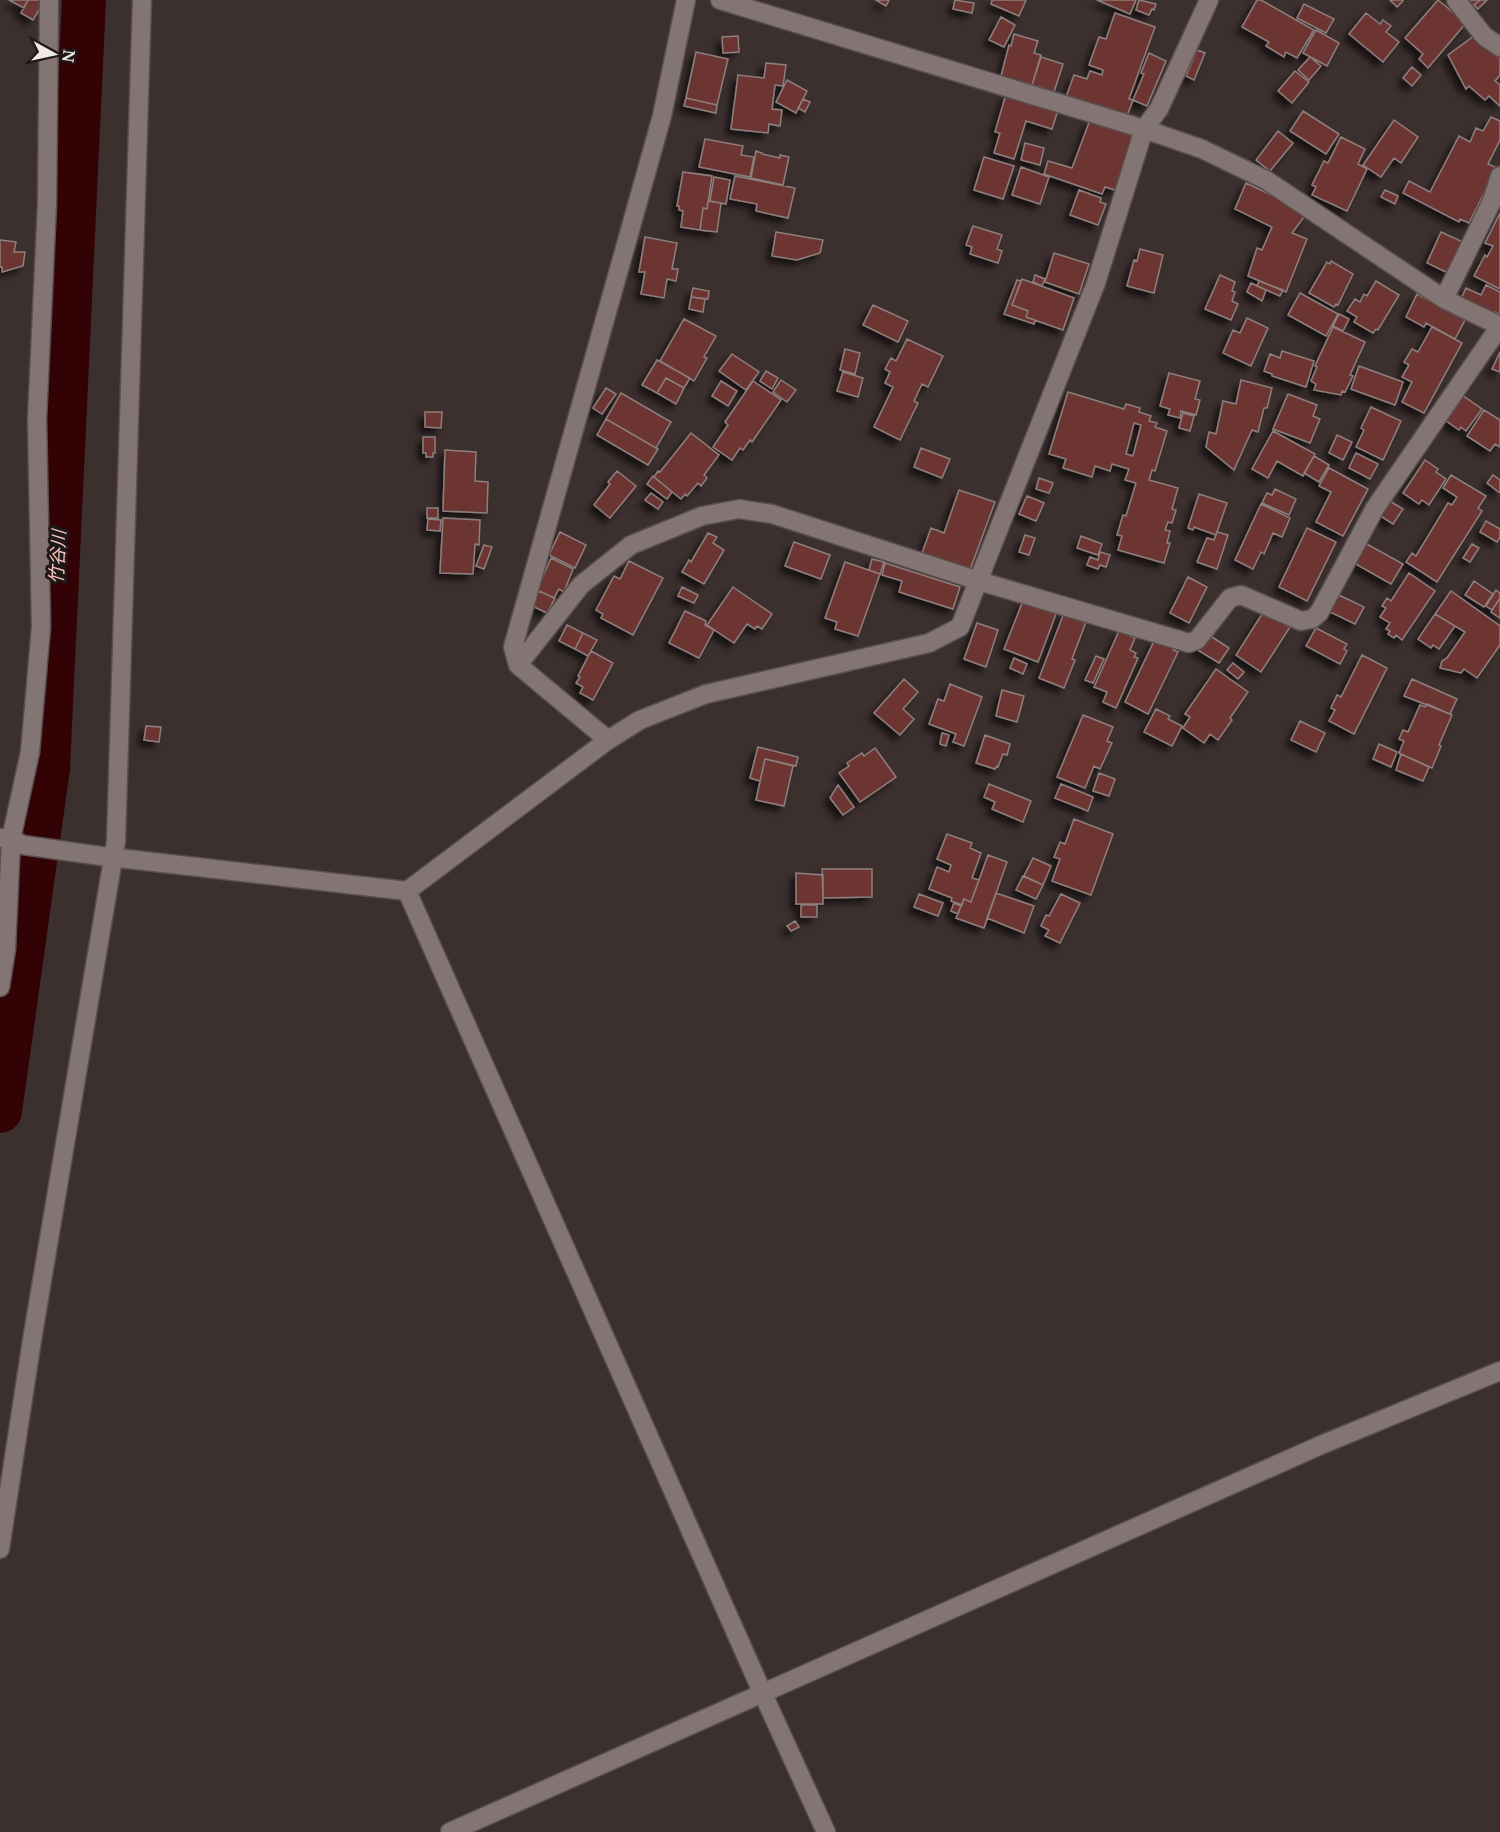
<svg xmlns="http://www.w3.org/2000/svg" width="1500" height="1832" font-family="'Noto Serif','Noto Sans JP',serif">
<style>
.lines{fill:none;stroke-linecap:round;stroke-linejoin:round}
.river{stroke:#330204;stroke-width:44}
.building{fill:#6c3532;stroke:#8d7f7e;stroke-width:1.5;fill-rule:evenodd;filter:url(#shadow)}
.minor-casing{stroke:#584e4d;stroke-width:21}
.minor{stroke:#837573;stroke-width:18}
.labels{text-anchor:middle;stroke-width:6;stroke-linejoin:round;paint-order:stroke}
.water-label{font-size:18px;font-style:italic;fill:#ffc6c1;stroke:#1f1a19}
</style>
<defs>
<filter id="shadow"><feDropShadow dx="-5.5" dy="5.5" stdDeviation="3" flood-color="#0009"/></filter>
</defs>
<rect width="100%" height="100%" fill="#3c302f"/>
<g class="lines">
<path class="river" d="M0,1111L48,768L84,0"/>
</g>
<path class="building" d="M9,0H28L24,8Z
M28,0H42V5L33,20L21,13Z
M876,0H889L886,6Z
M955,0L974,3L972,13L953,9Z
M992,0H1026L1019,16L991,4Z
M1097,0H1136L1130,14Z
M1139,0L1156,4L1154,10L1152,9L1149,15L1136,10Z
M1257,0H1261L1314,30L1297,58L1286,52L1284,57L1266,46L1269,42L1242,27Z
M1390,0H1402L1403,1L1397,7Z
M1438,0L1466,23L1428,68L1419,59L1423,54L1405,38Z
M1468,0H1480L1473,6Z
M1480,0H1487L1478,9L1474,5Z
M1304,4L1334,19L1326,33L1297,18Z
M1115,13L1155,27L1129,99L1133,100L1127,116L1066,97L1074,75L1087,79L1090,71L1102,75L1103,70L1089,65L1099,37L1106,39Z
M1366,13L1380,24L1383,20L1391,26L1386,32L1399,42L1383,62L1349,34Z
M1001,17L1015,25L1004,47L989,40Z
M1316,30L1339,43L1327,66L1303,53Z
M1014,34L1038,41L1034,53L1041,55L1032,85L1001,76L1009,45L1011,46Z
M738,36L739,52L723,53L722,37Z
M1474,36L1500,58V75L1495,81L1500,85V106L1489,96L1485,100L1469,86L1466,89L1448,55Z
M1197,50L1205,53L1194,80L1186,76Z
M696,52L728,59L717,105L686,98Z
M1149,53L1166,61L1147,106L1133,100L1144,74L1141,73Z
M1041,57L1063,64L1054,92L1032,85Z
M1310,57L1321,66L1309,80L1298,70Z
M766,63L786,65L783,86L775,85L772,109L782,110L780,126L769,124L768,133L731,129L738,75L764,78Z
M1412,67L1421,75L1412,86L1403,78Z
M1295,71L1309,82L1292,103L1278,91Z
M787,80L807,91L796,113L776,102Z
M1006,94L1058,110L1052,129L1026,121L1014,159L994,153L1000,133L995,132Z
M686,98L717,105L716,113L684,106Z
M803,99L810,102L805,112L798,108Z
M1303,111L1339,134L1326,154L1290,131Z
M1491,117L1500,121V140L1488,164L1497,168L1469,223L1460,219L1459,222L1403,193L1409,181L1430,192L1459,136L1470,142L1476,128L1483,131Z
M1090,120L1135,136L1115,190L1105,187L1102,194L1044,174L1048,161L1072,168Z
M1394,120L1418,137L1401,163L1394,158L1381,177L1363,165Z
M1278,131L1293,143L1270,171L1256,160Z
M1341,137L1365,149L1358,164L1367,169L1347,211L1312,195L1316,187L1312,185L1324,161L1328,163Z
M705,139L743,146L741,155L754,157L750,177L699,167Z
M1025,143L1044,148L1040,165L1021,160Z
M756,151L762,153V154L780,158V155L789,157L783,185L751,178Z
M984,157L1014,166L1003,199L974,190Z
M1021,167L1049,177L1040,204L1012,195Z
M683,172L712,176L707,209L703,208L700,230L681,227L683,211L679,210V206H677Z
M735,176L795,188L788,218L756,211L757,204L730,199Z
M714,177L730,180L726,204L710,201Z
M1246,183L1284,201L1304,217L1292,233L1307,239L1286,292L1248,276L1257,248L1262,250L1272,227L1235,209Z
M1079,190L1101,198L1100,202L1106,204L1098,225L1070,215Z
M1385,190L1398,196L1395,204L1381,197Z
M708,201L721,203L717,232L700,230L703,208L707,209Z
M1500,213V289L1474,276L1485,255L1487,257L1493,246L1485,243Z
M973,226L1002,235L997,249L1002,251L998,263L970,254L972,247L966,245Z
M776,232L823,240L820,253L797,260L772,256Z
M1441,232L1463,242L1448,273L1427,263Z
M645,237L677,243L672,269H678L676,281L667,279L664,298L641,294L645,272H639Z
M0,240L16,242L14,252H25L23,266L2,272V267H0Z
M1140,249L1163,255L1154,293L1127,286L1134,260L1137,261Z
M1054,253L1089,264L1079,294L1045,282Z
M1331,261L1353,274L1338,305L1336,304L1334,307L1309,293L1327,262L1330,264Z
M1035,275L1045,279L1042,286L1033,282Z
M1220,275L1235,282L1232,291L1235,292L1232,301L1238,304L1231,320L1205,309Z
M1022,279L1074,298L1063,330L1026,317L1028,311L1012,305Z
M1017,280L1021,281L1012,305L1028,311L1026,317L1035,320L1034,324L1004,314Z
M1259,281L1283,290L1280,296L1257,286Z
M1376,281L1399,295L1378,330L1376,329L1373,333L1354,322L1357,317L1347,311L1355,299L1360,302L1364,294L1367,296Z
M1251,283L1266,290L1262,301L1247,292Z
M1486,285L1500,292V315L1495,312L1493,315L1461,299L1466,288L1481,295Z
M693,288L709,291L708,299L691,297Z
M1300,293L1338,314L1326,336L1288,315Z
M1417,294L1465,320L1455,339L1426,323L1424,327L1406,317Z
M691,297L705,299L703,312L689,309Z
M873,305L908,321L898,342L863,325Z
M1339,314L1349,319L1343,331L1333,326Z
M1247,318L1268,328L1251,366L1223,353L1233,330L1240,333Z
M684,319L716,336L704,357L707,358L694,381L660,361Z
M1333,327L1365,342L1350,375L1353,376L1345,392L1342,391L1341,395L1314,390L1316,384L1311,381L1317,367L1315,366Z
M1432,327L1462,343L1424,413L1402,402L1412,382L1402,377L1409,365L1404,362L1412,349L1418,352Z
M907,339L943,356L928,387L922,384L914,401L918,403L900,440L874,427L893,387L885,383L890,372L885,369L891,358L896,361Z
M845,349L860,353L855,374L840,370Z
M1282,351L1314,361L1306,387L1272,376V374L1264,371L1270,354L1280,358Z
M1500,352V372L1492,369Z
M732,354L759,372L746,390L719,371Z
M657,360L690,378L684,388L666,378L657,393L642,385Z
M1359,366L1403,382L1395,405L1351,389Z
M766,371L778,378L772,389L760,381Z
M843,372L863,378L858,397L837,391Z
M1169,373L1200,381L1195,399L1200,400L1196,415L1181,411L1180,418L1168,415L1170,409L1160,406Z
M666,378L684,388L676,404L657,393Z
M781,380L796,390L787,402L773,392Z
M1241,380L1272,388L1267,408H1264L1258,432L1252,430L1234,470L1206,447L1209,432L1216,434L1223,401L1236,404Z
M721,381L737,391L728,406L712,396Z
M753,381L781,400L752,442L750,440L743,450L740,448L732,460L713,447L728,425L725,422Z
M606,388L616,394L602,414L593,408Z
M1068,392L1124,409L1126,404L1140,408L1139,412L1151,416L1149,421L1157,423L1155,427L1167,431L1155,471L1152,470L1149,480L1178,488L1172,509L1176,510L1172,523L1168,522L1165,530L1170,531L1167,543H1170L1164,563L1118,550L1122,536L1117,535L1123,515L1126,516L1136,483L1125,480L1129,469L1112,464L1110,471L1095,466L1092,477L1063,468L1066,459L1049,454ZM1134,423L1141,425L1133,456L1126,454Z
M621,393L671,422L656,448L606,419Z
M1288,394L1317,405L1313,416L1320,419L1310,443L1273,429Z
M1462,395L1482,409L1466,431L1461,427L1459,430L1445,420Z
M1371,407L1401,421L1383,460L1356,447L1364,430L1361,428Z
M1484,410L1500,420V447L1495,444L1490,451L1467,436Z
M425,412H442L441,428L425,427Z
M1183,413L1194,416L1190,431L1179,428Z
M606,419L658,449L648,465L597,435Z
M1273,431L1315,454L1303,476L1277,461L1268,478L1252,469Z
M691,433L719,455L704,475L707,478L701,486L698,483L687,496L685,494L681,499L654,477L658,471L660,472Z
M1337,435L1352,442L1343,460L1329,453Z
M423,437H435V453H433V457H426V453H423Z
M921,448L950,459L942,478L914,467Z
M445,450L476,452L475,481L488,482L487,513L443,511Z
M1356,453L1378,464L1370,479L1349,468Z
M1314,456L1329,465L1319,482L1304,473Z
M1425,460L1438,469L1436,472L1446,479L1429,505L1422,500L1419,504L1403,493Z
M1329,468L1368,489L1343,536L1316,522L1331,492L1319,486Z
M617,471L636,486L610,518L594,505L610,484L608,482Z
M1451,475L1486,496L1478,508L1482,511L1437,582L1406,562L1412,553L1416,556L1448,503L1452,505L1457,497L1443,488Z
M1493,475L1500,480V493L1487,483Z
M653,476L672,492L667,499L647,484Z
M1039,478L1053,483L1049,493L1036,489Z
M1275,489L1296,499L1289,515L1262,503L1267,493L1272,495Z
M959,490L995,502L970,570L922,553L931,528L944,533Z
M651,493L663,502L658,509L645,500Z
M1199,494L1227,503L1216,535L1194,527L1193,530L1188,528Z
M1027,496L1044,503L1036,521L1019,514Z
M1388,500L1403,509L1393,524L1379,515Z
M1261,504L1290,518L1282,537L1273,533L1264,554L1261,552L1253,569L1235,560Z
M427,508H438V518H427Z
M443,518L480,520L479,545L475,544L473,574L440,573Z
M428,519L441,520L440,531L427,530Z
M1486,521L1500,529V537L1497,542L1480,532Z
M1307,528L1336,542L1307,601L1279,587Z
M560,532L586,545L575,568L549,555Z
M1217,532L1228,535L1217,569L1197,562L1207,538L1214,540Z
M708,533L717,537L713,543L724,550L704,584L682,572L689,560L691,562Z
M1025,535L1035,538L1029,555L1019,552Z
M1081,536L1102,544L1098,555L1077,548Z
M794,542L830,555L821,579L785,566Z
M1365,543L1403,564L1391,584L1354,563Z
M1472,544L1479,548L1470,562L1463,558Z
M484,545L492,547L484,569L476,566Z
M1100,552L1110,555L1106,567L1100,565L1098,569L1087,565L1090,557L1098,560Z
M551,558L573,569L564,592L559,589L554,598L537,590Z
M872,559L884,562L880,574L869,570Z
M629,561L663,578L633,635L601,618L603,614L596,610L614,576L620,579Z
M845,562L880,574L858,636L835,629L837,622L825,618Z
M885,563L960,587L953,609L899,592L902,581L882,575Z
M1409,573L1435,591L1402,640L1396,635L1394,638L1388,634L1390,631L1386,629L1390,623L1380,617L1386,608L1382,606L1387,598L1391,601Z
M1188,577L1207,587L1189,623L1170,613Z
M1474,581L1493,594L1484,607L1465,595Z
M682,587L698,595L694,603L678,596Z
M733,587L772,614L762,629L757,626L755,629L747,624L734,643L707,625Z
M1496,590L1500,593V598L1492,610L1486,606Z
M539,591L555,598L547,613L532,606Z
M1451,591L1500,626V645L1477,678L1464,669L1461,673L1440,668L1442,661L1447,658L1465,632L1435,614Z
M1339,595L1364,607L1355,624L1330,612Z
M1500,598V618L1491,612Z
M1023,601L1056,614L1038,662L1004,649Z
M685,611L706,621L705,625L714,630L699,658L669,643Z
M1264,611L1290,627L1261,672L1236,655Z
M1064,613L1086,622L1072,659L1075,660L1064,688L1039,678Z
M1435,614L1455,626L1439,649L1433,645L1431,648L1418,639Z
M977,623L998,630L986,667L964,659Z
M567,625L583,633L575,649L559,641Z
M1316,628L1347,644L1344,649L1347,651L1340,664L1306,646Z
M1119,631L1135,638L1130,650L1136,653L1134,657L1138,658L1116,708L1103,702L1107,692L1094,687Z
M583,633L597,640L588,656L575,649Z
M1206,633L1229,648L1219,663L1196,649Z
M1155,639L1175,647L1173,650L1178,652L1148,714L1125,702Z
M591,651L613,663L593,700L580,693L583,687L576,683L580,677L578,676Z
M1362,655L1387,668L1354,734L1329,721L1335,710L1331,708L1337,695L1341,697Z
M1096,656L1104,659L1093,683L1085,680Z
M1014,658L1027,664L1023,674L1010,668Z
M1233,663L1244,672L1238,679L1227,670Z
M1216,669L1248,692L1230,718L1232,720L1218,740L1210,734L1204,743L1183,728L1190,717L1185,714Z
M904,679L918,692L903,709L914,719L900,735L874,713Z
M1412,679L1457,699L1450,714L1404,696Z
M950,684L982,697L964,746L953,742L956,734L929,724L938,699L944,701Z
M1002,690L1024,696L1017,722L996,716Z
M1427,704L1452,715L1439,745L1441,746L1432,768L1399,753L1404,741L1399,739L1403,730L1408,732L1420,705L1425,707Z
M1156,709L1170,716L1168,719L1182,726L1172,746L1144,732Z
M1083,715L1113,727L1107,741L1112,743L1100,769L1094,766L1085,788L1057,777Z
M1300,721L1325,733L1316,752L1291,740Z
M146,726L161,727L159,742L144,740Z
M942,733L949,735L946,746L940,744Z
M985,735L1010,744L1007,755L1003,754L998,767L997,766L995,769L976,763Z
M1379,744L1397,752L1391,767L1373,759Z
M758,747L798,757L796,766L765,759L760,781L750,778Z
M875,748L896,777L860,802L839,773L849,766L847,763L862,753L864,756Z
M1401,754L1429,767L1423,781L1396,770Z
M765,759L793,766L784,806L756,800Z
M1099,773L1115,779L1109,796L1093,791Z
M989,784L1031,801L1023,822L992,809L995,802L984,797Z
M1061,784L1093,797L1088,811L1055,798Z
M838,785L854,807L843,815L830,798Z
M1074,819L1113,834L1091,895L1052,881L1060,859L1054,857L1060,842L1065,844Z
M947,834L972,843L970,848L981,853L972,878L979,880L971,902L964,899L962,905L951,901L952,898L929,889L937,867L949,872L951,865L937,859Z
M988,855L1007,862L984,928L956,918L964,899L971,902Z
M1033,858L1051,866L1043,885L1024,876Z
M822,869H872V897L823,898Z
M796,873L823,875V904H796Z
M1023,876L1043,885L1036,899L1016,890Z
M996,893L1034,906L1024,933L987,918Z
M919,894L943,903L938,916L914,907Z
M1061,894L1080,903L1060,943L1045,936L1049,930L1041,926L1046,915L1049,916Z
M954,903L961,906L958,914L951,911Z
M801,905H817V917H801Z
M795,921L799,927L791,931L787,926Z"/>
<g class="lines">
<g class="minor-casing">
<path id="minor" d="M720,0L1144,129L1202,149L1266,180L1444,299L1500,326
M1456,0L1484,36L1500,47
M1444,299L1492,201L1500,176
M518,665L581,585L631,545L702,516L739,509L772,514L979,581L1189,643L1197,640L1230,598L1241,595L1301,621L1312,619L1319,613L1375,508L1500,326
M608,740L518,665L513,647L662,116L686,0
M0,838L11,839L23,845L101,856L407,891L608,740L640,720L706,694L929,643L960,627L1096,283L1144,129L1159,109L1209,0
M407,891L763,1694L826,1832
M0,987L6,949L11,839L30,752L41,627L37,419L47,204L49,0
M0,1549L32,1340L116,841L142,0
M450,1832L1321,1445L1500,1371"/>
</g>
<use href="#minor" class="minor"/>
</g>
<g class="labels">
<g class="water-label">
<text transform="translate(58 557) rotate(-87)" y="6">竹谷川</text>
</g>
</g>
<g transform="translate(54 54) rotate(98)" stroke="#1f1a19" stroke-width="4.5" paint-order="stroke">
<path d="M0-4.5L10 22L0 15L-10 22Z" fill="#f0e8e7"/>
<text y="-9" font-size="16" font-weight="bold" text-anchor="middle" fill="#f0e8e7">N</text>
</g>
</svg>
